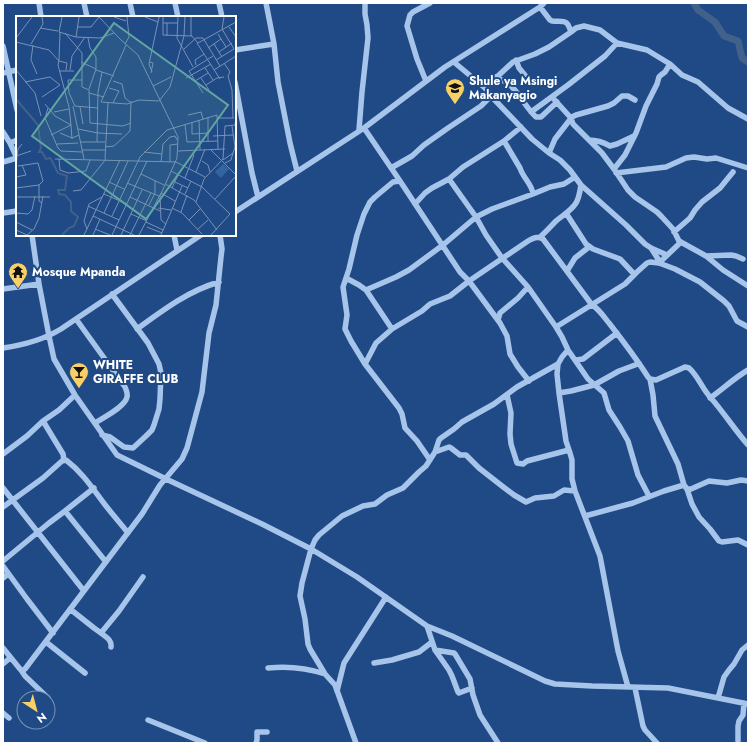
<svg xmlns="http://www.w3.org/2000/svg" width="751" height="746" font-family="Jost,sans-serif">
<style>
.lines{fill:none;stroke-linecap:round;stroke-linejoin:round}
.river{stroke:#41618b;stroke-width:7}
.minor{stroke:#a7c4ea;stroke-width:5.5}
.labels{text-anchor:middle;stroke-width:4;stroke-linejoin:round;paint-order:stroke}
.poi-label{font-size:12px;font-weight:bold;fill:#fff;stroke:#1f4a85;text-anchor:start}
.inset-river{fill:none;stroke:#41618b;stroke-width:2}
.inset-road{fill:none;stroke:#7992b6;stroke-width:1}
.view{fill:#63a6a1;fill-opacity:0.15;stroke:#63a6a1;stroke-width:2}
.inset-edge{fill:none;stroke:#fff;stroke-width:2}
</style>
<rect width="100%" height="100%" fill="#1f4a85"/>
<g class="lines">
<path class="river" d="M694,3L698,10L715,22L724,36L738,41L742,58L748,62"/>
<path class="minor" d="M39,3L41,17
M84,3L87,17
M130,3L133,17
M175,3L178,17
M219,3L222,17
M266,3L274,44L278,82L290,143L297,171
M540,7L550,20L552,21C565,22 567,19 571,32
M3,46L17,110
M235,50L274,44
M516,60L519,68L529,80
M455,63L485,88L491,96L532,139L549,153L560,160L570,170L581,185L626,225L645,244L651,248L667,255
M670,64L665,72L661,75L659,77L657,84L646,106L636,133L625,155L614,169L628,190L635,197L657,212L662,217L673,229L679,241L706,256L723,270L748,286
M3,73L17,70
M496,77C501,80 508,82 512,87C521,96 526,108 536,117H541L557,102
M426,81L417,59L407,26L410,15L413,12L430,3
M235,82L252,173L258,197
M485,88L513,62L535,54L549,47L571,32L576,28L584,26L600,30L617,43L647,50L670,64L682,75L698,82L728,108L748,119
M552,97L571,118L573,124L602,153L614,169
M531,112L568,85L605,56L617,43
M364,128L400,181L460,272L469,281L500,323L507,336L510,354L518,367L529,381
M359,130L362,92L368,38L367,25L365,14V3
M3,132L10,143L17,158
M589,140C598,140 603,142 610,146L617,144L634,136
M504,141L520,168C523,178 532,184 533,194
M10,143L17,140
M549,153L555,139L572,117L576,115L608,106L614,103L622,96H628L635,100
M3,162L17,158
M391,168L412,156L424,145L448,128L481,106L491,96
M616,173L666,167L686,158L694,157L707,159L716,158L748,168
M449,179L476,217L486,235L502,258L528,287L556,327L562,337L568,350L588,379L604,393L609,410L620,427L628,441L638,475L649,496
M400,181L393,182L375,197L370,202L364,214L357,235L349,269L343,287L347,315L345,329L351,341L365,364L399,408L402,414L405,428L417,441L430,460
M415,204L425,193L432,188L449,179L463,167L504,141L521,127
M235,212L364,128L445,67L540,7L544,3
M3,213L17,211
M566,213L586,244L593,249L620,259L634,274
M674,232L690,218L695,210L702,202L720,188L733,172
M32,235L39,284L49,336L54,359L75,395L117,455L166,479L262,524L311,549L357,577L427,626L452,636L545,681L555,684L592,686L668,688L748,704
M174,235L177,250
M540,237C546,232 551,226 556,221C563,215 571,211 576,203C579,198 580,191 581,185
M651,248L660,262
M706,256L731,255L736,256L743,259
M659,263L681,242
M567,271L575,258L589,247
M346,278L359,285L366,290L392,329
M3,289L39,284
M366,290L396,277L409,270L443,245L476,217L492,209L533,194L550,187L564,184L575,177
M76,319L125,387C126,390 128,393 127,397C125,407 104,417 95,423
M498,320L500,313L518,298L528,287
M556,327L625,284L637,272L647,263L650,262L659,263L675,269L700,282L724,301L729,306L737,321L748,327
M137,329C163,310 188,291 219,282
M3,348C24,345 43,340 61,329L201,235
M568,350L562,357L558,364L557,374L559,393L566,441L570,453L572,460V479L575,491L600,556L618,651L628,687
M576,360L583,359L617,333
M365,364L376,343L392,329L422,311L430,304L450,296L469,281L528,241C533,238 537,236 543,239L592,305C599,309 604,317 609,323C623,341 636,358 648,377L650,379L656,380L685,367L689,368C699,377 702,389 711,398C724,413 735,430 748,445
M650,379L653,395L655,416L678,464L684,485L687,489H691L709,481L727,483L741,480L748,481
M559,393L571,391L594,385L619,371L635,365L639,363
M507,395L511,413L510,434L511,444L517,463L523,464L527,461L569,450
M710,398C723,389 734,378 748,370
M43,421L63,454L64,460
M102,435L110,437L124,447L133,448L146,436L152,430L154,425L159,409L160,399L161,373L159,364L148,343L112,294
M435,452L449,447L451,448L460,455H466L479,468L502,486L514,495L526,502L535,498L554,496L564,490L575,491
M3,454L27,436L43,421L59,410L75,395
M3,488L84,591
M687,489L692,504L699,517L710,529L719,541L722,542L738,540L748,545
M3,507L43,478L62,461L66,460C83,473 93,489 106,506C113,515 121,524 128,533
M65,511L94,488
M585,516L633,503L664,491L684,485
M3,561L49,523L65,511L106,562
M3,566L27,599L53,633
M3,578L8,574
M70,609L94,628L101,633L119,611L143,577
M427,626L435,650L449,670L452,676L458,692L459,693L472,688
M101,633C106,637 112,640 111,647
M46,642L85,673
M3,648L20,669L22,671L25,669L142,514L160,485L182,459L187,448L202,392L209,333L216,305L221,257L222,249L220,235
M435,650L454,653L455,654L470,679L473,695L480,715L498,743
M374,663L392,660L419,652L432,642
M3,664L10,658
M268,668C287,666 307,668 325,674
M21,670L25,676L48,698
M635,688L643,726L645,730L657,743
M337,691L344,663L386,597
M718,698L724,677L729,670L734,664L742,650L748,645
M3,713L9,718
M148,720L205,743
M738,741V726L739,721L743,715L744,703
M256,743L257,740V732H267
M356,743L335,685L325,674L310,649L308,644L305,619L300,596L302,583L311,549L315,540L319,535L342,516L363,506L375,504L387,495L403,488L419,472L426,466L435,452L439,440L441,438L454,429L462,422L494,404L517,387L558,364"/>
</g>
<defs>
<g id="school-pin" transform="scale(1)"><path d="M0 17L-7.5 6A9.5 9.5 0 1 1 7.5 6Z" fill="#f8d067" stroke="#1f4a85"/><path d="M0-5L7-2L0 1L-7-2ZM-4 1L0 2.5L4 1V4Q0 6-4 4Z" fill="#111"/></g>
<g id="temple-pin" transform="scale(1)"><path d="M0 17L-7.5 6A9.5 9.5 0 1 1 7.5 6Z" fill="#f8d067" stroke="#1f4a85"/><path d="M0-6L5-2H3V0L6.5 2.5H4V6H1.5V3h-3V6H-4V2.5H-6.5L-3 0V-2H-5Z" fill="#111"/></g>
<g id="bar-pin" transform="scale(1)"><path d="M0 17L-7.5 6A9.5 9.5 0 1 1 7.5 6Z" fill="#f8d067" stroke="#1f4a85"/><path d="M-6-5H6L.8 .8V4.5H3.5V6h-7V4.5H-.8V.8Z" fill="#111"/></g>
</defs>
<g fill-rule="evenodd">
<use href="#school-pin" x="455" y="88"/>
<use href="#temple-pin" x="18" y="272"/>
<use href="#bar-pin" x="79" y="372"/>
</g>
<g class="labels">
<g class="poi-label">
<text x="469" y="85">Shule ya Msingi<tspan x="469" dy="14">Makanyagio</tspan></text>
<text x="32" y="276">Mosque Mpanda</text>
<text x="93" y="369">WHITE<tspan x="93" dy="14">GIRAFFE CLUB</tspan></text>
</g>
</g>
<g transform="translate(16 16)">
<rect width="220" height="220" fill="#1f4a85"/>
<path d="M207,148L213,153L205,162L199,156Z" fill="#3364a2"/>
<path class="inset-river" d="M0,83L22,109L25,132L23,136H26L30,143L34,142L36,145L42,157L51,160L49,174H42L43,178L49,179L55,186V195L62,201L58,210L53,212L46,219"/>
<path class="inset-road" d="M46,1L43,16L60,21L84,22L98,17M83,1L105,24L122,39L162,121L161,142L144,180L145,204L150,208M98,1L110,5M129,1L142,6M147,1V19L176,20M162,1L161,22L177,51M175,1V19L182,27L220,6M147,7H162M151,7V20M62,11H75L83,1M213,11L220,21M24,12L42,15M49,17L66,37V71L73,74L74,107L107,110L115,107M202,18L210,31M168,20L169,1M60,21L63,1M0,22L16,1M72,22L74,32L80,41V53M0,26L33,34L43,45L51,47L50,54M181,27L204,63M15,28L27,8L26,1M109,28L113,21L111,1M198,28L206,41M17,29L15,44L21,58M192,32L205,23M168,33L180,22H187L204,50M203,36L216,27M43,44L44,16M200,44L218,33L206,13L208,1M65,46L80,53L73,73M134,46L137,47L135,57M208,47L214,56L212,60L216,74L217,102M180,49L179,44L188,38M189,52L197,64M0,54L19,77L25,100M54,54L56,40L69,21M80,54L98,60M198,54L220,40M44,55H58M136,56L133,48L143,1M170,62L195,48M185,62L193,74M52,64L53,77L59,90L82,92M52,64H66M97,65L106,68L109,82L114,86M179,65L192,57M9,66L34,61L44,69M190,69L201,62L208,61M137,70L155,61M93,72L103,75L97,87M73,77L88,81M187,77L173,55L197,40M26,81L44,69M85,86L111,88L123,84L143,85L154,71L168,20M85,86L110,29M29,88L39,100L55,109M57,90L68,143M64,91L67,108M32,92L29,102L42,132L45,135L66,136M38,96L53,93M172,99L185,96L187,103M192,101V125M201,102H218M183,104L184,134M176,106V118L192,117M169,108L171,126L202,125M55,109L56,123M62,113L82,117L106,118M44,117L56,122L63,119M35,119L55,109L53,91L42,49L43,44M197,120L217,119M65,126H89M81,126L82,76L86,56M41,128L62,127M89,131L98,130L114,115L115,85M194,133L220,159M66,134H89M162,135L209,133M128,136L146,138M0,140L15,135M39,143L160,146L189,161M43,143L44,154L52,157L70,155L74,144M89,143L92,87M207,144L217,137L219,131L216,110M186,145L192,149L194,156M145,146L147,128L154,121L159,120L161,124M154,146V129L162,128M209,147L215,144L217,137M0,150L2,133L6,128M155,155L186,171L214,198L195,219M180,156L189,133M125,158L148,169M0,161L10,159L6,149M169,162L178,139M93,166L108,173M159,166L172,172M111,167L143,180M149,168L178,184L201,214M23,169V185L26,187M0,172L23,169L27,165L22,147L2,150M156,172L162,159M57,175L65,174L90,143M88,178L111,188M169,178L175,165M0,181H34M114,181L144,195M0,182V196M199,183L220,160M180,186L188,163L207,143L209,110L219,109L220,102M133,189L139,177V165M72,190L103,204M142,192L155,194M156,192L166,197L186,218M165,196L171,179M0,197L12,198L16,194L19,180M88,197L112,145M115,198L131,205M77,200L118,219M96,200L124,141L151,114L201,99L202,133M173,204L184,193M0,206L16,214M130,206L147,214M131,211L146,217M71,213L68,205L73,188L86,181M79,213L94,219M182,213L192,204M0,214L11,219L18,213L23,202L27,180M68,219L104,144M77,219L84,203M96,219L131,145M105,219L126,174M114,219L135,177M123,219L145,177L159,185M145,219L166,170"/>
<path class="view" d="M98,7L212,89L130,203L16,120Z"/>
<rect width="220" height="220" class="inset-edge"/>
</g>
<rect width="751" height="746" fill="none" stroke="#ffffff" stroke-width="8"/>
<g transform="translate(36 710) rotate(144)"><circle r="19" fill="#1f4a85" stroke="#7992b6"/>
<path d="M0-3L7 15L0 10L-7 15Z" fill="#f8d067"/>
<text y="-6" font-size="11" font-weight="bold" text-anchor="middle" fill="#ffffff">N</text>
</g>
</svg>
